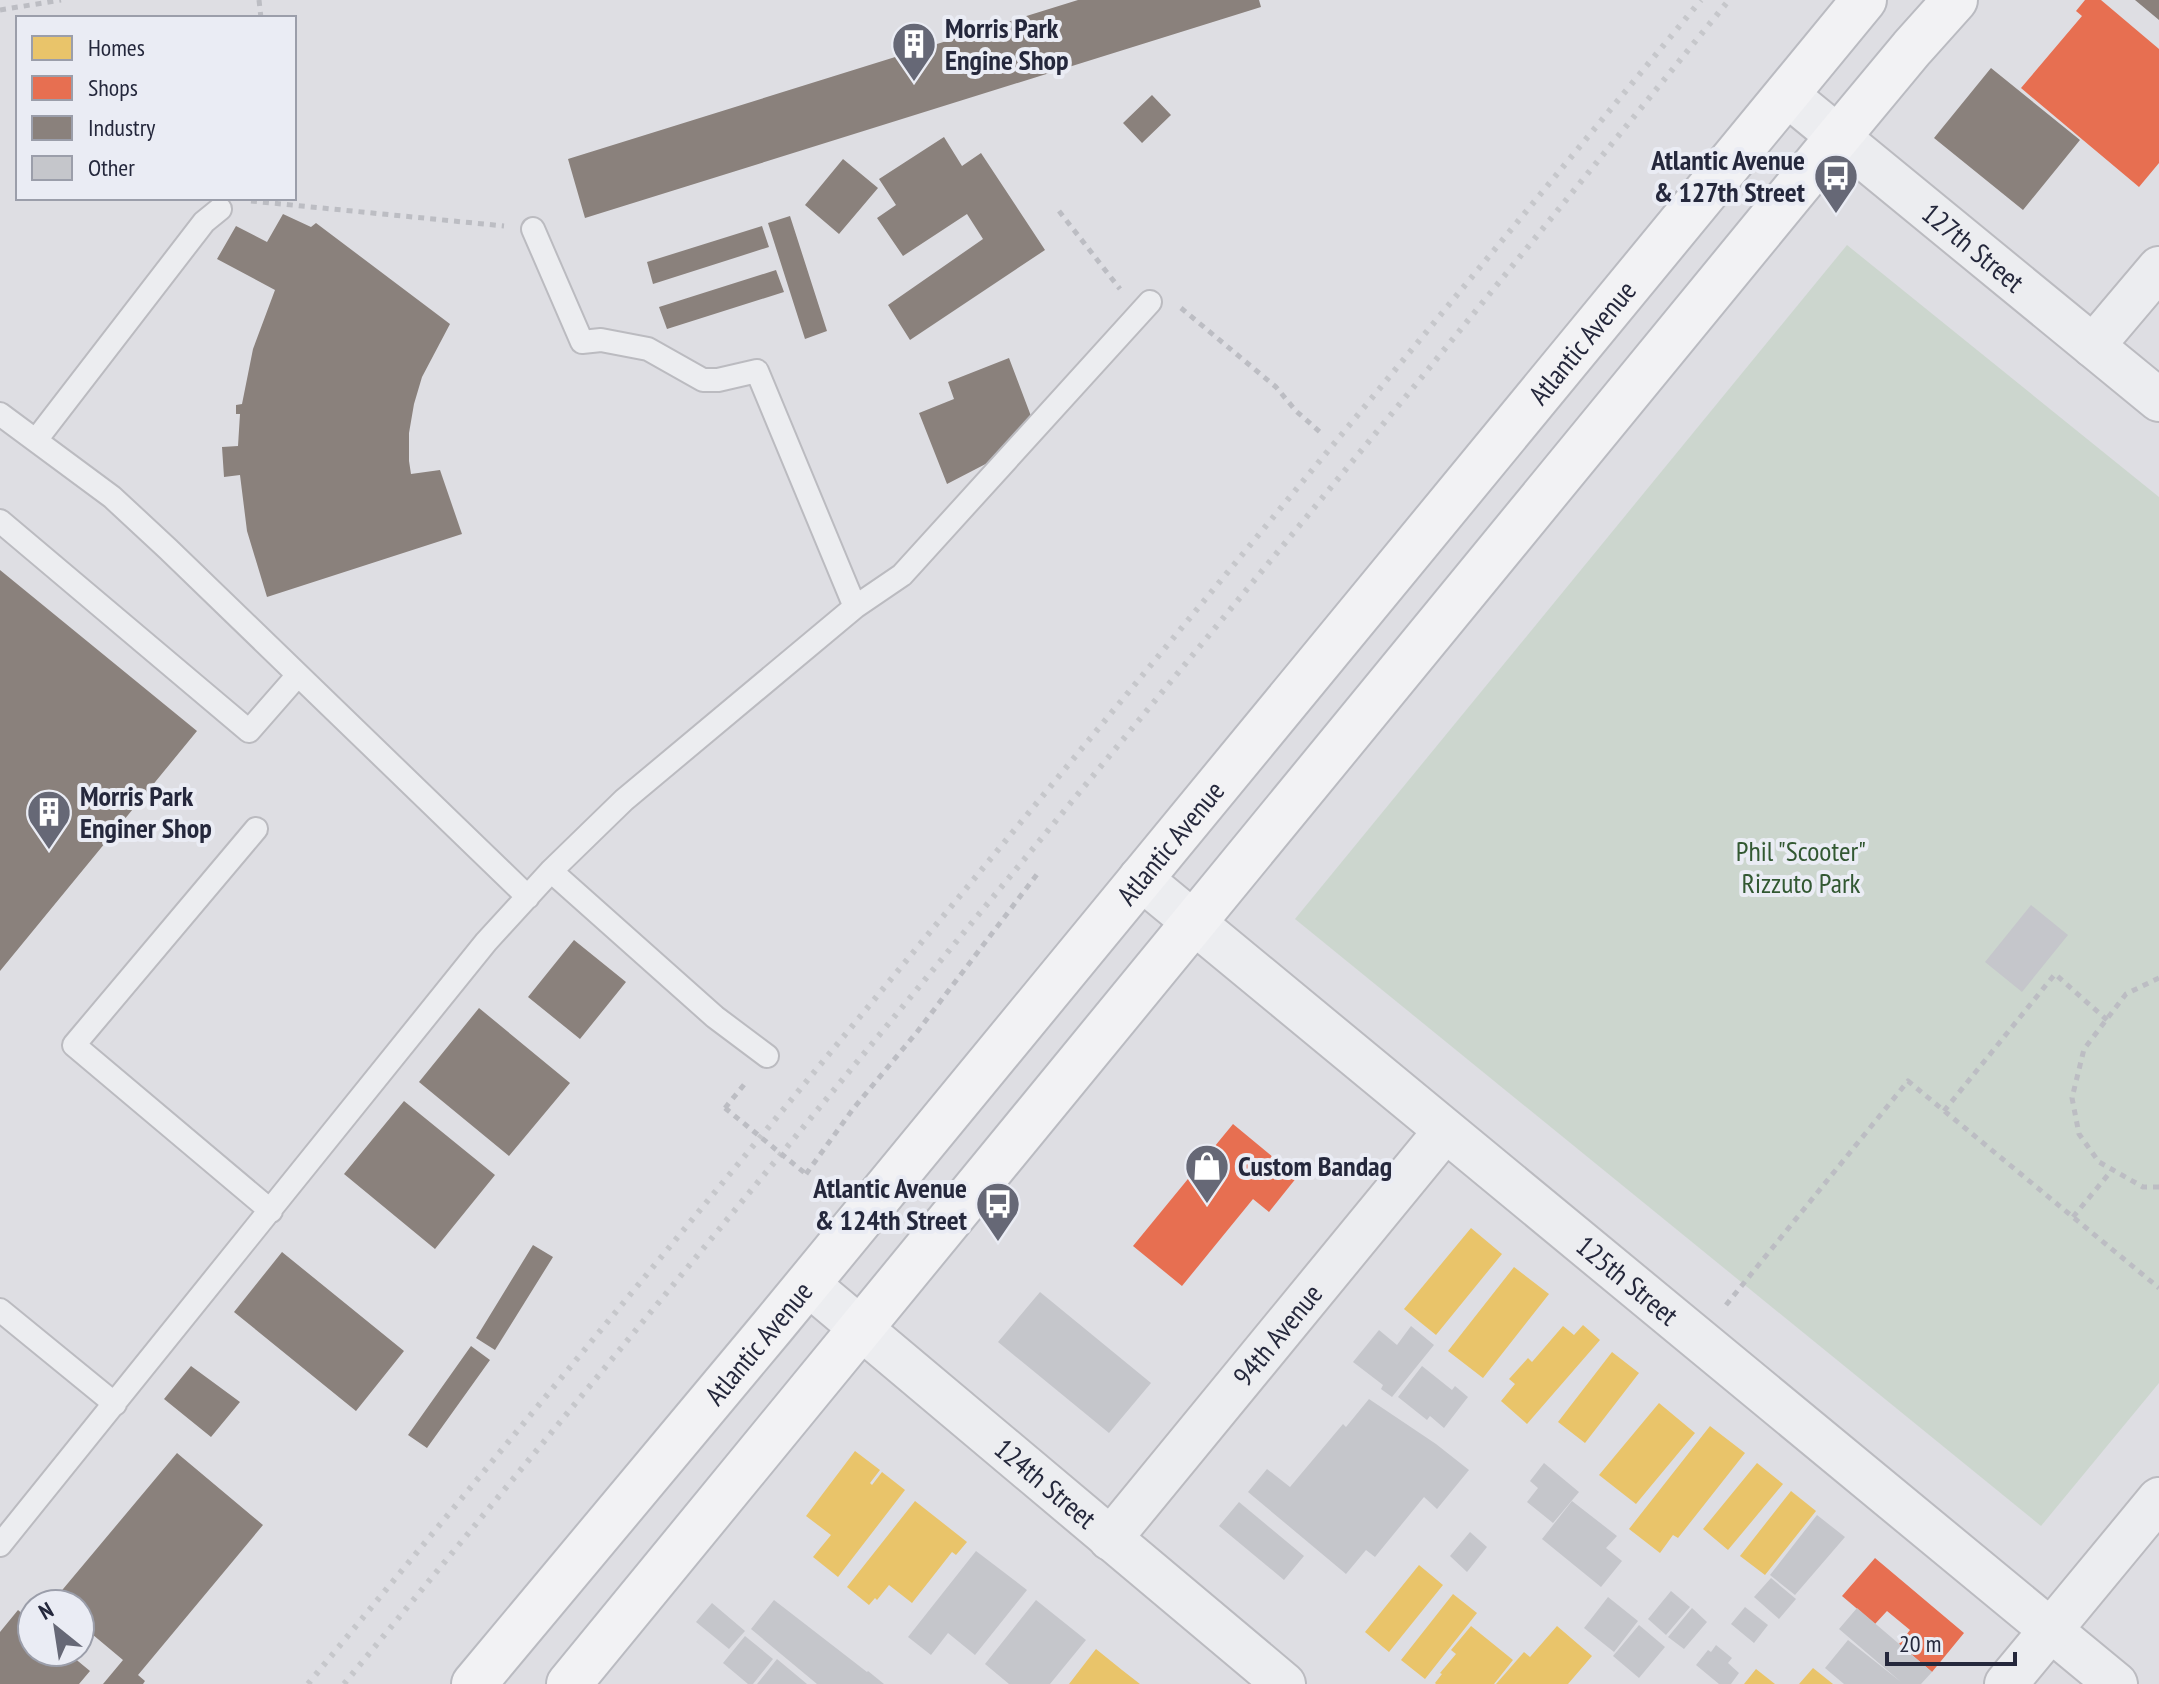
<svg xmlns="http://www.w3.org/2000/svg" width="2159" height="1684" font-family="'PT Sans Narrow',sans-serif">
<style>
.green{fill:#ccd6ce}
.homes{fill:#e9c46a}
.shops{fill:#e76f51}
.industry{fill:#8a817c}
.building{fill:#c5c6cb}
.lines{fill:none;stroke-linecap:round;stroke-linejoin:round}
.service-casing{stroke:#bbbbc0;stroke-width:26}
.minor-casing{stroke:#bbbbc0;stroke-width:46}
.primary-casing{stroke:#babbc1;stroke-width:48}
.path{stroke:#bcbdc3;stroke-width:5;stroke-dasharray:6 6;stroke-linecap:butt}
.service{stroke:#ecedf0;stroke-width:22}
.minor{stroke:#ecedf0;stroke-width:42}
.primary{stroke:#f2f2f4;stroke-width:44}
.rail{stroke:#c6c7cb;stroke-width:6;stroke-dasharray:4 8;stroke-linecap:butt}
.path-bridge{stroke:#bcbdc3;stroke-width:5;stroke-dasharray:6 6;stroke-linecap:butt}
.labels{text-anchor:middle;stroke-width:8;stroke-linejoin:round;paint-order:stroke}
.poi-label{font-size:28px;font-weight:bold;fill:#25283c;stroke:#eaecf4;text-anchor:start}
.street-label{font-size:28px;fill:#25283c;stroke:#eaecf4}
.park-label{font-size:28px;fill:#325832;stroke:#eaecf4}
</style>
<rect width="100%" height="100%" fill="#dedee3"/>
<path class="green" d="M1847,245L2159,497V1383L2041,1526L1295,919Z"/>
<path class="homes" d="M1471,1228L1502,1254L1436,1335L1404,1309Z
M1514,1267L1549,1294L1483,1378L1448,1351Z
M1583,1325L1600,1340L1527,1424L1501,1401L1515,1384L1509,1379L1528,1358L1532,1362L1563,1326L1574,1335Z
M1612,1352L1639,1373L1585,1443L1558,1422Z
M1659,1403L1695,1433L1636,1504L1599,1475Z
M1710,1426L1745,1453L1678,1538L1673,1535L1660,1553L1629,1529Z
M855,1451L880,1470L870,1483L872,1485L882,1472L905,1490L838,1577L813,1557L831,1535L806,1516Z
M1757,1463L1783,1484L1728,1550L1703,1529Z
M1791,1491L1816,1511L1765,1575L1740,1556Z
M915,1501L967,1542L956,1555L952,1552L912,1603L889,1585L877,1600L875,1598L869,1605L847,1587Z
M1419,1565L1443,1585L1389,1652L1365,1632Z
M1453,1594L1477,1613L1425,1679L1401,1660Z
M1471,1626L1513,1660L1494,1684H1436L1435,1683L1442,1674L1440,1673L1456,1654L1451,1650Z
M1557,1626L1592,1656L1568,1684H1496L1524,1652L1530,1657Z
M1096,1649L1122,1670L1140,1684H1069Z
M1813,1668L1833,1684H1799Z
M1756,1669L1775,1684H1744Z"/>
<path class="shops" d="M2085,0H2101L2159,49V163L2139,187L2021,88L2082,16L2076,11Z
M1233,1124L1297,1177L1269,1212L1253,1199L1182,1286L1133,1246Z
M1875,1558L1964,1633L1932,1672L1899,1644L1910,1630L1887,1611L1875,1624L1842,1596Z"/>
<path class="industry" d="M1078,0H1259L1261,7L585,218L568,159Z
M2135,0H2159V20Z
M1991,68L2080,140L2023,210L1934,138Z
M1152,95L1171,115L1142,143L1123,123Z
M944,137L962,166L981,153L1045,250L910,340L888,305L983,239L967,214L903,256L877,218L896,205L879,179Z
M843,159L878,188L839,234L805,205Z
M283,214L311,227L316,223L450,324L422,377L414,404L409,433V461L411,474L440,470L462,534L267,597L247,531L240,475L224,477L222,447L238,446L240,414H236V405L242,404L253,349L275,290L217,259L236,226L267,242Z
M790,216L827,331L805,339L768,223Z
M762,226L769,247L653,284L647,262Z
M776,270L784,292L667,329L659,307Z
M1009,358L1034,424L1001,456L947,484L919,413L954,399L948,382Z
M0,570L197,731L0,971Z
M574,940L626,982L580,1039L528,997Z
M479,1008L570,1083L509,1156L419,1082Z
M404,1101L495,1175L435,1249L344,1174Z
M533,1245L553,1257L495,1350L476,1338Z
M282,1252L404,1351L356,1411L234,1312Z
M471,1346L490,1360L427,1448L408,1435Z
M191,1366L240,1402L211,1437L164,1399Z
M177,1453L263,1525L138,1675L145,1681L143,1684H103L123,1660L80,1624V1604H56L53,1601Z
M18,1610L32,1622V1652H67L90,1671L79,1684H0V1632Z"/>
<path class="building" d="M2031,905L2068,935L2022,992L1985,962Z
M1040,1292L1151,1383L1109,1433L998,1342Z
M1411,1326L1434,1345L1392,1397L1381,1389L1383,1385L1353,1362L1379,1330L1397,1345Z
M1422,1366L1452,1390L1455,1386L1468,1397L1444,1428L1430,1416L1427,1420L1398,1397Z
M1369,1399L1436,1444L1469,1470L1437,1509L1424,1497L1375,1557L1366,1550L1346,1574L1248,1492L1267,1469L1290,1487L1343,1424L1346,1427Z
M1544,1463L1579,1492L1553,1523L1527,1502L1538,1488L1530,1481Z
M1572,1501L1617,1536L1606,1548L1622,1561L1601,1587L1542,1539Z
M1239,1502L1304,1556L1284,1580L1219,1526Z
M1817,1515L1845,1537L1795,1595L1770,1575Z
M1470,1532L1487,1547L1467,1572L1450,1556Z
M976,1551L1027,1590L975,1655L948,1633L931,1655L908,1637Z
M1771,1578L1796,1599L1779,1619L1754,1597Z
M1671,1591L1690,1607L1666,1635L1648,1619Z
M1608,1597L1638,1621L1614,1652L1584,1628Z
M774,1600L867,1672L868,1671L884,1684H817L751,1629Z
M1036,1600L1086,1640L1050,1684H1009L985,1664Z
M712,1603L745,1631L729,1649L696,1622Z
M1745,1607L1768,1625L1754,1643L1731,1624Z
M1692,1608L1707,1622L1684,1649L1668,1637Z
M1857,1608L1932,1672L1921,1684H1844L1825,1668L1848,1640L1901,1682L1839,1629Z
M1639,1625L1665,1647L1639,1678L1613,1656Z
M745,1636L773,1659L753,1684H748L723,1663Z
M1716,1645L1732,1658L1728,1663L1739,1673L1731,1684H1719L1696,1665L1708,1650L1711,1652Z
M777,1659L807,1684H757Z"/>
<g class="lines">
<g class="service-casing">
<path id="service" d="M533,229L582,342L601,340L648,349L703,380H718L757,371L855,607
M0,414L112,497L168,549L528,897
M36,440L204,222L220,209
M0,521L249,731L298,675
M256,829L74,1045L271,1211
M551,871L715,1017L767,1056
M0,1310L115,1404
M0,1545L486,942L551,871L624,800L855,607L902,575L1150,302"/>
</g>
<g class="minor-casing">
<g id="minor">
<path id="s1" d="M1786,94L2159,400"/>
<path d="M2093,346L2159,268"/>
<path id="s2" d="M1140,878L2116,1684"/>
<path id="s3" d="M808,1284L1284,1684"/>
<path id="s4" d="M1110,1539L1445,1131"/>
<path d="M2006,1684L2159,1499"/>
</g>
</g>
<g class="primary-casing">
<g id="primary">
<path id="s5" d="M474,1684L773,1326L1864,0"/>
<path d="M569,1684L1838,137L1912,48L1955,0"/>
</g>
</g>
<path class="path" d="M259,0L261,18
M0,10L61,0
M251,201L504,226
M1059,211L1120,289
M1181,308L1276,387L1296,411L1320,432
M2159,978L2126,994L2084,1049L2072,1098L2079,1134L2099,1162L2143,1187H2159
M725,1108L747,1081
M1944,1111L2055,974L2107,1020
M806,1174L853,1109L917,1032L1038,873
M2073,1217L2112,1170
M1726,1305L1908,1081L2159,1288"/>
<use href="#service" class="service"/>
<use href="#minor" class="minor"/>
<use href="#primary" class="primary"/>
<path class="rail" d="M308,1684L1701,0
M344,1684L1417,383L1729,0"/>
<path class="path-bridge" d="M725,1108L806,1174"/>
</g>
<defs>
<g id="building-pin" transform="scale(2.3)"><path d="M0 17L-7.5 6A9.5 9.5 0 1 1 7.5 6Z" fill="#666876" stroke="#eaecf4"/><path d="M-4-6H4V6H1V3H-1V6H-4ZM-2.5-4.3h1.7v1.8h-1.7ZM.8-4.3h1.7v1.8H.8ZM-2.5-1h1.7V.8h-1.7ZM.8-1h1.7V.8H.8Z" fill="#fff"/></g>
<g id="bus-pin" transform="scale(2.3)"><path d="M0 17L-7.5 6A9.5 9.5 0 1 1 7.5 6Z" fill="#666876" stroke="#eaecf4"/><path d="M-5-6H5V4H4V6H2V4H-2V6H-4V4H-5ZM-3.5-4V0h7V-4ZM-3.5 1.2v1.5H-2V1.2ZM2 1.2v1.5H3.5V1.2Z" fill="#fff"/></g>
<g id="shop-pin" transform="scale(2.3)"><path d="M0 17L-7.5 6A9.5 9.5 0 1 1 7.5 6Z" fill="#666876" stroke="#eaecf4"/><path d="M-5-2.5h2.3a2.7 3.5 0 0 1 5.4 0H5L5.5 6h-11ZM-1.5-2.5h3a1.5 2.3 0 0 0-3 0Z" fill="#fff"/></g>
</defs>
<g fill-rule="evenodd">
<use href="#building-pin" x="914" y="44"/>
<use href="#bus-pin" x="1836" y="176"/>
<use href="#building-pin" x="49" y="812"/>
<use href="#shop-pin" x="1207" y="1166"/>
<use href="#bus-pin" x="998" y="1204"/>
</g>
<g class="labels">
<g class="poi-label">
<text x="945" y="38">Morris Park<tspan x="945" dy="32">Engine Shop</tspan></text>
<text x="1805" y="170" text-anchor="end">Atlantic Avenue<tspan x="1805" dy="32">&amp; 127th Street</tspan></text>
<text x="80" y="806">Morris Park<tspan x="80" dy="32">Enginer Shop</tspan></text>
<text x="1238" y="1176">Custom Bandag</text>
<text x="967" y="1198" text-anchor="end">Atlantic Avenue<tspan x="967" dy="32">&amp; 124th Street</tspan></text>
</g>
<g class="street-label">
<text dy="10" stroke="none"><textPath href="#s1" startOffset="242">127th Street</textPath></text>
<text dy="10" stroke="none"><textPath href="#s5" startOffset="1740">Atlantic Avenue</textPath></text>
<text dy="10" stroke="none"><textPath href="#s5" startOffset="1092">Atlantic Avenue</textPath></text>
<text dy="10" stroke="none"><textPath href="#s2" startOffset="632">125th Street</textPath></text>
<text dy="10" stroke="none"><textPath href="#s4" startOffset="264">94th Avenue</textPath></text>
<text dy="10" stroke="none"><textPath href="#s5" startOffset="444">Atlantic Avenue</textPath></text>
<text dy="10" stroke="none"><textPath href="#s3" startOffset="310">124th Street</textPath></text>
</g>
<g class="park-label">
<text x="1801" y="861">Phil "Scooter"<tspan x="1801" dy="32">Rizzuto Park</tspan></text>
</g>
</g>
<rect x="16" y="16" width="280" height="184" fill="#eaecf4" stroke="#9b9eaa" stroke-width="2"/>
<rect x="32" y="36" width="40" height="24" fill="#e9c46a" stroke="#9b9eaa" stroke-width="2"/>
<text x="88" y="56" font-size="24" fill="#25283c">Homes</text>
<rect x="32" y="76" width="40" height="24" fill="#e76f51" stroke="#9b9eaa" stroke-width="2"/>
<text x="88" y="96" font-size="24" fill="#25283c">Shops</text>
<rect x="32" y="116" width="40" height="24" fill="#8a817c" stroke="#9b9eaa" stroke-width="2"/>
<text x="88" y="136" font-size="24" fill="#25283c">Industry</text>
<rect x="32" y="156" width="40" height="24" fill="#c5c6cb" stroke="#9b9eaa" stroke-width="2"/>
<text x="88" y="176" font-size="24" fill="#25283c">Other</text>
<g transform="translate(56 1628) rotate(330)"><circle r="38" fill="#eaecf4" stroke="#9b9eaa" stroke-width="2"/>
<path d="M0-6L14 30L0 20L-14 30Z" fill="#666876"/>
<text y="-12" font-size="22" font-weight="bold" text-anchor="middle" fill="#25283c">N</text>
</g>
<path d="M1887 1652v12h128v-12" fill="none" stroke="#25283c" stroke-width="4"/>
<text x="1899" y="1652" font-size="24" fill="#25283c" stroke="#eaecf4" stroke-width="6" paint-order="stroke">20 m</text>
</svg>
